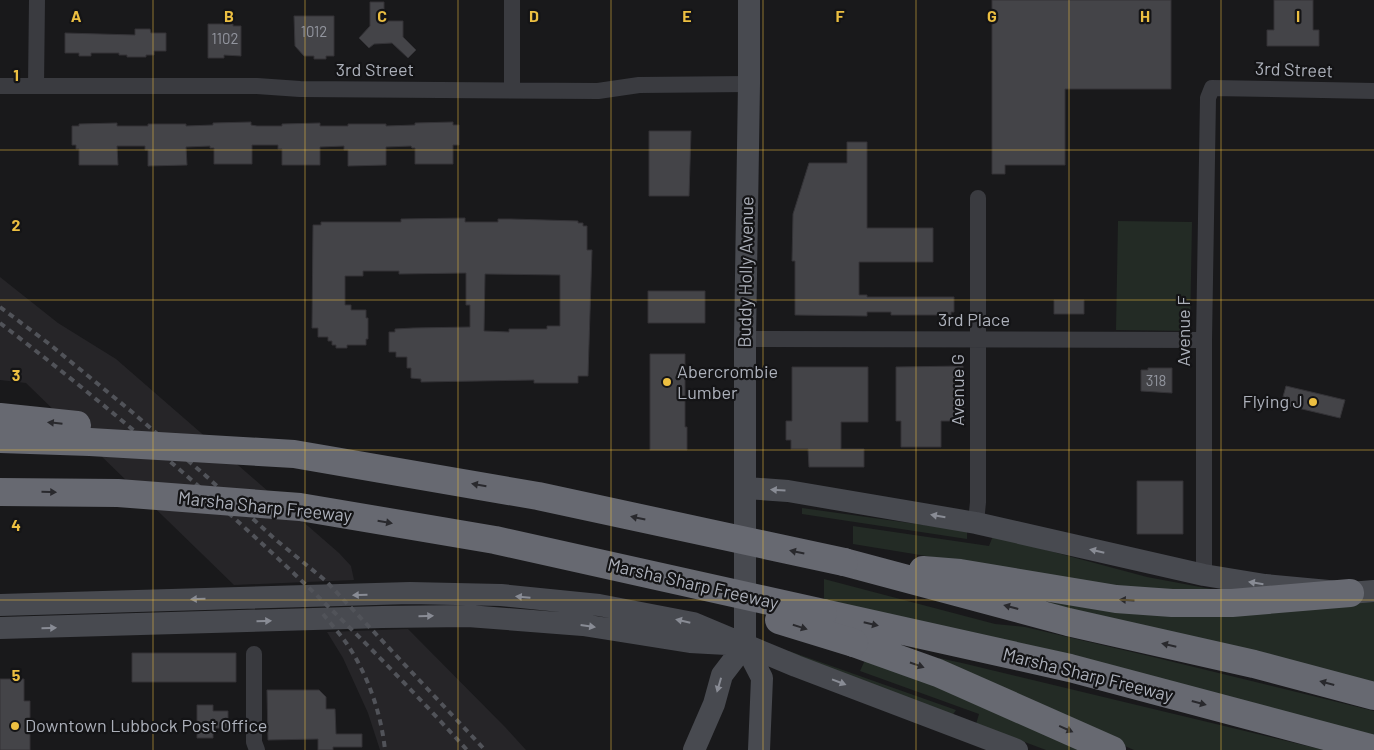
<svg xmlns="http://www.w3.org/2000/svg" width="1374" height="750" font-family="Barlow,sans-serif">
<style>
.built{fill:#262528}
.green{fill:#232b25}
.building{fill:#444448;stroke:#343337;fill-rule:evenodd}
.lines{fill:none;stroke-linecap:round;stroke-linejoin:round}
.minor{stroke:#3a3b40;stroke-width:16}
.secondary{stroke:#484a50;stroke-width:22}
.motorway{stroke:#676971;stroke-width:28}
.rail{stroke:#515359;stroke-width:4;stroke-dasharray:6 5;stroke-linecap:butt}
.motorway-bridge{stroke:#676971;stroke-width:28}
.oneway{fill:#29292d}
.oneway2{fill:#898c95}
.grid{fill:none;stroke:#ecbf41;stroke-width:1;stroke-opacity:0.55}
.poi-dot{fill:#ecbf41;stroke:#141416;stroke-width:2}
.labels{text-anchor:middle;stroke-width:4.5;stroke-linejoin:round;paint-order:stroke}
.number-label{font-size:15px;fill:#92959e}
.street-label{font-size:18px;fill:#acb0ba;stroke:#141416}
.poi-label{font-size:18px;fill:#acb0ba;stroke:#141416;text-anchor:start}
.grid-label{font-size:16px;text-anchor:middle;font-weight:bold;fill:#ecbf41;stroke:#141416;stroke-width:4.5;stroke-linejoin:round;paint-order:stroke}
</style>
<rect width="100%" height="100%" fill="#19191b"/>
<path class="built" d="M0,277L58,323L116,359L339,553L351,566L354,580L234,585L26,383L0,380Z
M408,629L506,728L526,750H380L368,713L343,658L327,632Z"/>
<path class="green" d="M1118,221L1192,222L1190,331L1116,330Z
M802,508L967,531V539L802,514Z
M853,526L989,546L993,536L1147,577L1211,589L1210,595L1158,594L853,544Z
M824,579L995,624L1025,627L1149,656L1374,711V735L824,603Z
M1374,598V685L1022,599Z
M789,651L956,710L952,716L787,656Z
M866,658L1094,750H1046L976,724L979,714L860,671Z
M939,658L962,663L1324,750H1134L937,664Z"/>
<path class="building" d="M992,0H1171V89H1065V165H1005V174H992Z
M1274,0H1313V30H1319V46H1267V30H1274Z
M370,2H384V21H403V37L416,50L408,58L392,43L374,44L369,48L359,38L370,26Z
M294,16H334V56H326V59H314V56H304L295,46Z
M208,24H233V26H241V56L224,55V58H208Z
M135,29H150L151,33H166V51H154V55H146V57H127V55H119V53H91V56H79V53H65V33L135,35Z
M251,122V125L257,126H282V124L320,123V126H348V124H386V126L415,125V123L453,122V125H459V145H453V164H415V148H412L411,146L386,147V165L348,166V150H344V146L320,147V165H282V149H278V145H252V164H214V148H210V146L186,147L187,165L148,166V150H145V146H117L118,165H79V149H76V145H72V126H79V124L117,123V126H148V124H186V126L213,125V123Z
M649,131H691L689,196H649Z
M847,142H867V228H933V262H859V295H867V297H954V312H951V315H891V312H867V316L795,315V261H792L793,214L809,163H847Z
M465,218V222H498V219H511L578,221V223H583V226H587V250H592L588,376H578V383H534V380L421,382V379L411,378V368H407V357H396V352H389V332H395V329L413,328L470,327V305H466V273L399,274V271H363V276H345V305H351V310H366V318H368V339H366V345H347V348H336V345H332V341H328V337H318V328H312L313,225H321V222H401V219ZM485,274L560,275V326H547V329H509V332L484,331Z
M648,291H705V323H648Z
M1054,300H1084V314H1054Z
M650,354H685V427H687V450H650Z
M963,366L964,421H941V447H901V421H896V367Z
M792,367H868V422H841V449H864V467H809L808,449H791V440H786V421H792Z
M1148,368H1172V393L1141,391V370H1148Z
M1286,386L1345,400L1340,418L1281,404Z
M1137,481H1183V534H1137Z
M132,653H236V682H132Z
M0,679H24V701H30V750H0Z
M267,690H319L326,697V709H335L336,734H362V747H333V750H318V739L268,740Z
M197,705H213V711H228V728H213V738H197Z"/>
<g class="lines">
<path class="minor" d="M0,86H257L300,89L598,91L639,85L749,84
M36,86L37,0
M512,90V0
M745,339L1204,340
M976,523L978,502V198
M1204,575V340L1208,98L1212,88L1374,91
M254,654V742L257,750"/>
<path class="secondary" d="M749,0V84L745,339V645L762,678L759,750
M746,488L788,491L976,523L1204,575L1265,585L1350,593L1374,591
M0,605L410,593L501,595L599,605L693,623L796,666L1017,750
M0,628L382,617L468,616L583,625L690,642L727,644
M694,750L714,704L722,675L745,645"/>
<path class="motorway" d="M844,562L1068,622L1254,664L1374,696
M923,570L960,573L1116,599L1172,603H1232L1350,593
M823,613L1070,668L1374,749
M854,643L938,673L1112,750"/>
<path class="rail" d="M0,307L48,343L132,412L206,476L276,540L326,581L485,750
M0,323C168,452 325,594 467,750
M323,614C331,624 340,634 347,644C368,675 381,713 385,750"/>
<path class="motorway-bridge" d="M0,417L77,425
M0,439L90,442L294,454L538,496L844,562
M0,492L118,493L300,507L495,540L823,613
M779,620L854,643"/>
</g>
<defs><path id="oneway-solid" d="M-6-.8H1V-3.2L6.5 0L1 3.2V.8H-6Z" transform="scale(1.25)"/></defs>
<g class="oneway">
<use href="#oneway-solid" transform="translate(55 423) rotate(-174)"/>
<use href="#oneway-solid" transform="translate(479 485) rotate(-170)"/>
<use href="#oneway-solid" transform="translate(49 492) rotate(1)"/>
<use href="#oneway-solid" transform="translate(638 518) rotate(-168)"/>
<use href="#oneway-solid" transform="translate(385 522) rotate(10)"/>
<use href="#oneway-solid" transform="translate(797 552) rotate(-168)"/>
<use href="#oneway-solid" transform="translate(1127 600) rotate(-176)"/>
<use href="#oneway-solid" transform="translate(1011 607) rotate(-165)"/>
<use href="#oneway-solid" transform="translate(871 624) rotate(13)"/>
<use href="#oneway-solid" transform="translate(800 627) rotate(17)"/>
<use href="#oneway-solid" transform="translate(1169 645) rotate(-167)"/>
<use href="#oneway-solid" transform="translate(917 665) rotate(19)"/>
<use href="#oneway-solid" transform="translate(1327 683) rotate(-165)"/>
<use href="#oneway-solid" transform="translate(1199 703) rotate(15)"/>
<use href="#oneway-solid" transform="translate(1066 729) rotate(24)"/>
</g>
<g class="oneway2">
<use href="#oneway-solid" transform="translate(778 490) rotate(-176)"/>
<use href="#oneway-solid" transform="translate(938 516) rotate(-170)"/>
<use href="#oneway-solid" transform="translate(1097 551) rotate(-167)"/>
<use href="#oneway-solid" transform="translate(1256 583) rotate(-171)"/>
<use href="#oneway-solid" transform="translate(360 595) rotate(178)"/>
<use href="#oneway-solid" transform="translate(523 597) rotate(-175)"/>
<use href="#oneway-solid" transform="translate(198 599) rotate(178)"/>
<use href="#oneway-solid" transform="translate(426 616) rotate(-1)"/>
<use href="#oneway-solid" transform="translate(264 621) rotate(-2)"/>
<use href="#oneway-solid" transform="translate(683 621) rotate(-167)"/>
<use href="#oneway-solid" transform="translate(588 626) rotate(8)"/>
<use href="#oneway-solid" transform="translate(49 628) rotate(-1)"/>
<use href="#oneway-solid" transform="translate(839 682) rotate(21)"/>
<use href="#oneway-solid" transform="translate(719 685) rotate(106)"/>
</g>
<path class="grid" d="M153,0V750M305,0V750M458,0V750M611,0V750M763,0V750M916,0V750M1069,0V750M1221,0V750M0,150H1374M0,300H1374M0,450H1374M0,600H1374"/>
<g class="poi-dot">
<circle cx="667" cy="382" r="5"/>
<circle cx="1313" cy="402" r="5"/>
<circle cx="15" cy="726" r="5"/>
</g>
<g class="labels">
<g class="number-label">
<text x="314" y="37">1012</text>
<text x="225" y="44">1102</text>
<text x="1156" y="386">318</text>
</g>
<g class="street-label">
<text x="375" y="76">3rd Street</text>
<text transform="translate(1294 70) rotate(2)" y="6">3rd Street</text>
<text transform="translate(746 272) rotate(-89)" y="6">Buddy Holly Avenue</text>
<text x="974" y="326">3rd Place</text>
<text transform="translate(1184 331) rotate(-90)" y="6">Avenue F</text>
<text transform="translate(958 390) rotate(-90)" y="6">Avenue G</text>
<text transform="translate(265 507) rotate(6)" y="6">Marsha Sharp Freeway</text>
<text transform="translate(693 584) rotate(13)" y="6">Marsha Sharp Freeway</text>
<text transform="translate(1088 675) rotate(14)" y="6">Marsha Sharp Freeway</text>
</g>
<g class="poi-label">
<text x="677" y="378">Abercrombie<tspan x="677" dy="21">Lumber</tspan></text>
<text x="1303" y="408" text-anchor="end">Flying J</text>
<text x="25" y="732">Downtown Lubbock Post Office</text>
</g>
</g>
<g class="grid-label">
<text x="76" y="22">A</text>
<text x="229" y="22">B</text>
<text x="382" y="22">C</text>
<text x="534" y="22">D</text>
<text x="687" y="22">E</text>
<text x="840" y="22">F</text>
<text x="992" y="22">G</text>
<text x="1145" y="22">H</text>
<text x="1298" y="22">I</text>
<text x="16" y="81">1</text>
<text x="16" y="231">2</text>
<text x="16" y="381">3</text>
<text x="16" y="531">4</text>
<text x="16" y="681">5</text>
</g>
</svg>
